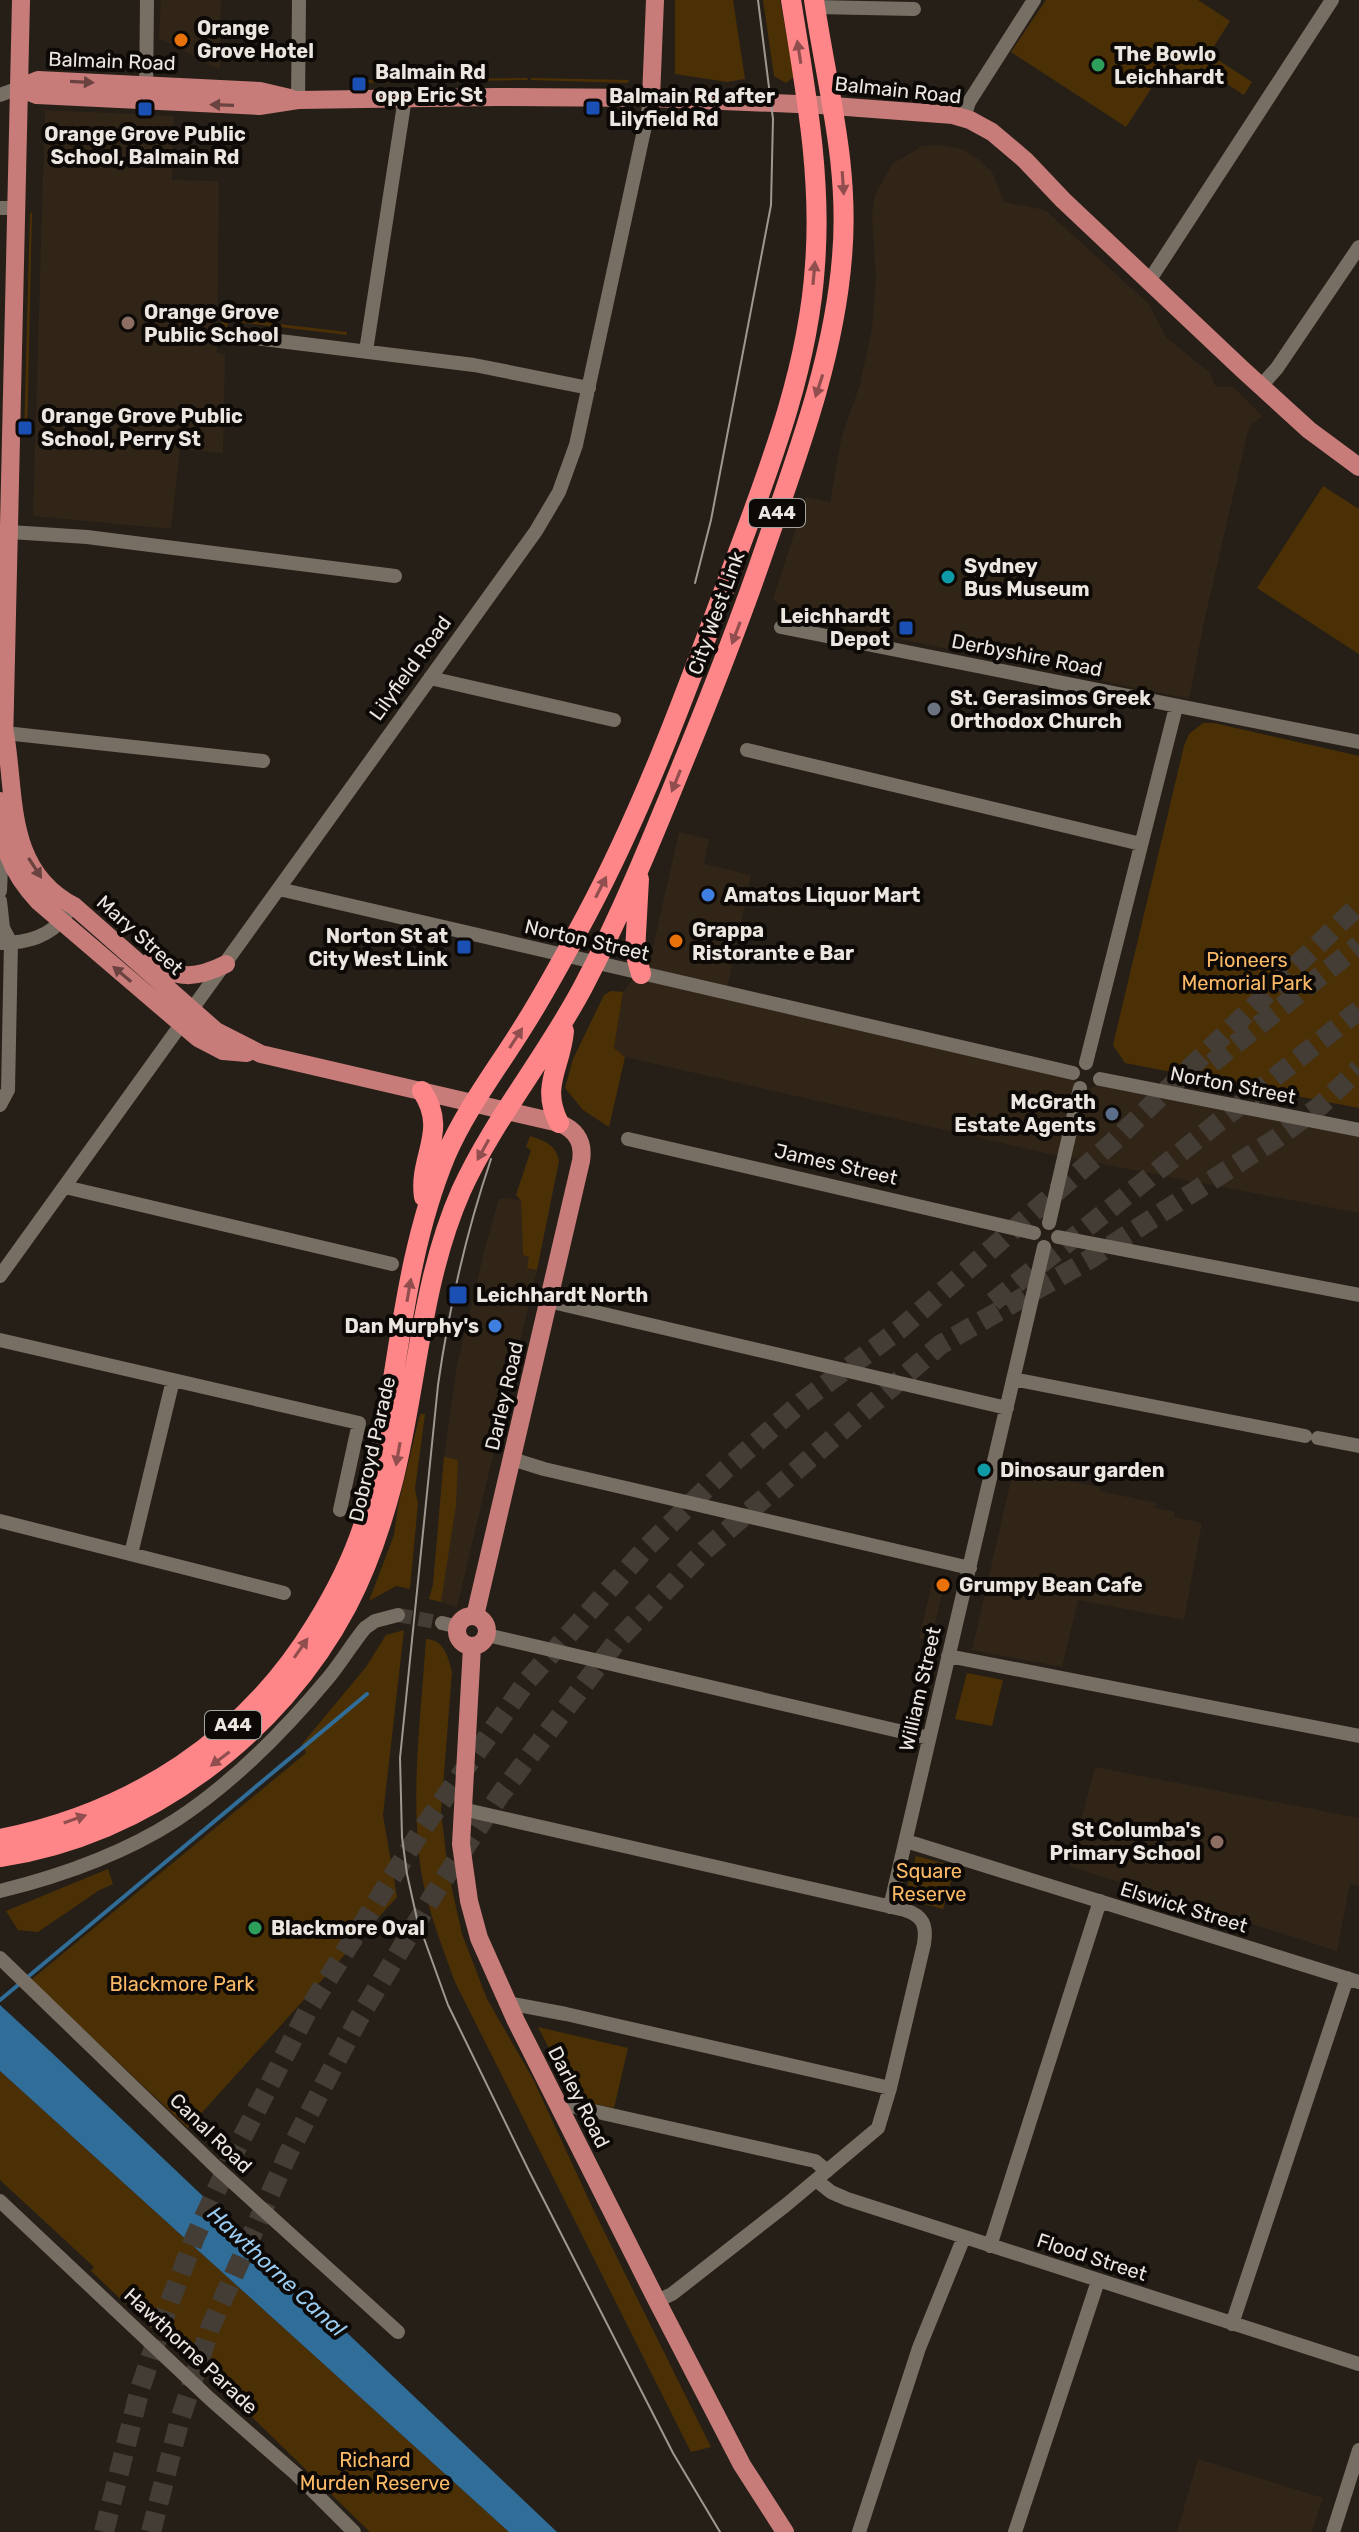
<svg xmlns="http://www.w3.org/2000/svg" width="1359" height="2532" font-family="Rubik,sans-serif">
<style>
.built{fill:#312518}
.green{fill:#4c3005}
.water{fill:#306d99}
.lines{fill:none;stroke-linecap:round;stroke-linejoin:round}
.stream{stroke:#306d99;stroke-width:4}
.minor-tunnel{stroke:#433d35;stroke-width:14;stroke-dasharray:14 7;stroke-linecap:butt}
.highway-tunnel{stroke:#433d35;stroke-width:20;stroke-dasharray:20 10;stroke-linecap:butt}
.minor{stroke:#776e64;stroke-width:14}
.major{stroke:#c87c7a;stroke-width:18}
.highway{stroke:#fe8689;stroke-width:20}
.tram{stroke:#9e9892;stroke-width:2}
.oneway{fill:#914e4e}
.oneway2{fill:#6a4240}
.food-dot{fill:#e8710a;stroke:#0c0906;stroke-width:3}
.leisure-dot{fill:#2e9e5b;stroke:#0c0906;stroke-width:3}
.transit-dot{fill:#1a4fb4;stroke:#0c0906;stroke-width:3}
.education-dot{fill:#8d6e63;stroke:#0c0906;stroke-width:3}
.culture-dot{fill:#0f9aa8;stroke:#0c0906;stroke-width:3}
.worship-dot{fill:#6b7280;stroke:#0c0906;stroke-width:3}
.shop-dot{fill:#3f7fe0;stroke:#0c0906;stroke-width:3}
.service-dot{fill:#5c6f8a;stroke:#0c0906;stroke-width:3}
.labels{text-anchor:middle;stroke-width:8;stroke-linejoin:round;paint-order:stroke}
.shield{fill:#0c0906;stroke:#a7a49f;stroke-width:2}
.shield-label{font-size:18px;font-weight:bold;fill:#eae6e0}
.poi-label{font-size:20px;font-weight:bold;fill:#eae6e0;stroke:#0c0906;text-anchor:start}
.street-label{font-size:20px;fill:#eae6e0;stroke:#0c0906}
.park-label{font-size:20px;fill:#fab967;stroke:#0c0906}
.water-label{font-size:22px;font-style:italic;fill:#9acbf1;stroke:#0c0906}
</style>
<rect width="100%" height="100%" fill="#261f17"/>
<path class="built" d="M161,0H221L220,70L159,38Z
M45,110L174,116L172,180L219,181L217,353L225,354L223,453L180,449L171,529L33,516Z
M938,145L961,149L978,159L992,172L1004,202L1045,210L1149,304L1166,337L1210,373L1216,387H1233L1263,417L1252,423L1248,431L1204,622L1189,699L795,617L773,599L806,497L830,502L842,435L860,385L872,328L876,278L872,215L875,195L892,164L922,146Z
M679,832L709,839L704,864L751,875L726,993L1073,1078L1078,1087L1084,1090L1094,1087L1098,1082L1359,1130V1213L1045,1153L625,1057L614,1049L623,992L651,956Z
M508,1198L521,1201L523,1255L529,1257L527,1268L537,1270L457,1607L429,1599L433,1585L444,1457L457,1365L485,1248L499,1199Z
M1013,1471L1100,1487V1491L1156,1503L1155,1508L1175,1512L1174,1517L1202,1523L1184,1620L1078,1600L1062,1667L972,1650Z
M933,1579L945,1581L931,1641L919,1638Z
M1095,1767L1359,1818V1886L1350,1883L1337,1951L1069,1866Z
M1198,2459L1323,2498L1312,2532H1177Z"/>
<path class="green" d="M675,0H733L745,79L727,82L675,74Z
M763,0H780L794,77L786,83L774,76Z
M1046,0H1198L1230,21L1209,54L1252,82L1244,95L1201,67L1192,79L1168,63L1126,127L1011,52Z
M527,78L528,80L359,83L360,80Z
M531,78L629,80L628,83L531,80Z
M32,212L27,437H24L30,214Z
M221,317L347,332V335L228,321L227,328L221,322Z
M1323,486L1359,509V654L1257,588Z
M1203,723H1214L1359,756V1108L1125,1063L1113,1045L1184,746L1189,734Z
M611,991L623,992L614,1048L625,1057L609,1127L583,1110L565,1088L573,1059L604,995Z
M530,1136C544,1141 556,1144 559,1161L537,1270L527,1268L529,1257L523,1255L521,1201L516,1195L531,1150L526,1147Z
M420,1414H425L415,1489L418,1503L410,1589L396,1586L369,1601L394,1535L398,1506Z
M444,1457L458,1460L456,1505L441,1602L429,1599L433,1585Z
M404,1630L383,1815L397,1897L188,2128L31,1980L306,1753L302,1744L366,1667L386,1635Z
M426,1639C444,1640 448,1656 452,1672L441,1811L448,1871L462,1934L487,1999L533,2079L594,2211L711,2447L691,2452L455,1982C442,1946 427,1908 421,1871C410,1794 421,1716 426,1639Z
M967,1673L1003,1680L992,1726L955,1719Z
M916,1856L955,1866L943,1909L904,1899Z
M108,1869L113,1884L98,1891L38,1932L18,1930L6,1911Z
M538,2027L628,2048L614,2108L576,2100Z
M0,2071L509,2532H370L182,2349L178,2353L91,2271L94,2267L0,2180Z"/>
<path class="water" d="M0,2005L51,2052L557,2532H509L0,2071Z"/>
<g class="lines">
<path class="stream" d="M0,2000L367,1694"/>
<path class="minor-tunnel" d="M398,1615L442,1623"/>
<path class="highway-tunnel" d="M1212,1063L1359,945
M993,1302L1359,1010
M104,2532L140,2389L166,2312L195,2237L229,2163L307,2012L421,1831L527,1681L647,1547L726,1469L802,1402L900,1329L1112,1143L1359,905
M151,2532L179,2423L210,2328L288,2154L331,2071L359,2018L434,1894L500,1795L617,1641L705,1550L940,1345L1090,1259L1277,1138L1320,1106L1359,1069"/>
<path class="minor" d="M815,7L914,9
M0,95L19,88
M146,96L147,0
M298,100L299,0
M964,117L969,102L1034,0
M0,208H16
M1149,281L1332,0
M231,335L474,365L589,388
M366,351L405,98
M1261,386L1277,368L1359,247
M10,532L87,537L395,576
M781,627L1359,742
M430,678L614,720
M5,733L263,761
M747,750L1141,844
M279,889L1073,1073
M0,891L2,844
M0,901L3,928L11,943L8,1090L0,1105
M0,943C27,943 50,937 66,915
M1086,1063L1176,707
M1100,1079L1359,1130
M628,1139L1034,1233
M65,1187L392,1264
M1049,1223L1080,1088
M1058,1237L1359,1295
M0,1276L536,531L559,492L576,445L651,98
M548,1301L1007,1408
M0,1340L359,1423L340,1510
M1013,1379L1305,1436
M1318,1438L1359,1446
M512,1459L544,1469L970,1568
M0,1521L284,1593
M131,1554L173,1380
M442,1623L458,1627
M487,1635L929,1738
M948,1656L1359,1736
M462,1809L905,1910C923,1916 927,1925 924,1944L890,2088L878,2128L786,2205L672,2294L657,2301
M906,1841L1359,1982
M0,1891C61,1876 123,1854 176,1820C234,1782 285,1730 329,1677C342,1661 352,1644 365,1628L375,1621L398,1615
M890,1907L1044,1247
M0,1958L216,2167L398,2332
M507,2003L566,2014L890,2088
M558,2103L815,2161L827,2171
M816,2180L831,2192L847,2199L1359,2364
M0,2201L210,2399L296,2474L354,2532
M990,2246L1100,1901
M1232,2324L1347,1978
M859,2532L919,2348L964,2237
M1015,2532L1098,2281
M1333,2532L1359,2450"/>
<path class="major" d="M19,88L37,95L259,106L298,100L496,97L651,98L820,105L953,115L970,120L992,132L1025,160L1063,200L1242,369L1309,430L1359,467
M19,88L38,80L260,91L290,98
M651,98L655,0
M5,733C16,796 5,870 74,906L216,1031L261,1054L559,1123C576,1130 584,1142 581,1161L475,1616
M4,745L21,0
M0,801C1,844 9,870 39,902L198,1038L223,1051L247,1053
M148,963C179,978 194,980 226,964
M457 1631a15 15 0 1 1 30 0a15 15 0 1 1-30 0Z
M472,1647L461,1844L469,1901L479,1938L516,2021L657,2301L742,2465L785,2532"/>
<path class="highway" d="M639,879L635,952L641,974
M422,1091C449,1131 418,1157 424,1197
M559,1123C540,1086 561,1067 564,1031
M0,1839C131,1813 246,1740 316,1624C340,1585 361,1542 371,1498C398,1384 401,1263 446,1155C466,1109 497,1069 523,1027C546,991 566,953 586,916C643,809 685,695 727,582C765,479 808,375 815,265C822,175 805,88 791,0
M0,1857C145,1836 279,1735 347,1606C367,1568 381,1527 392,1485C417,1388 420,1284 461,1191C494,1119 546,1057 583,987C620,917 650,844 680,770C710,697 739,624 765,548C798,453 834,358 842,257C850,166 827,88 814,0"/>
<path class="tram" d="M695,583L711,520L771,205L773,119L758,0
M491,1159C466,1233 449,1308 438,1385L400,1758L402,1837L407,1874L417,1919L448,2005L529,2171L673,2453L720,2532"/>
</g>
<defs><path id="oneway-solid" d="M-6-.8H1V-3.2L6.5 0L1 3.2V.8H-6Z" transform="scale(2)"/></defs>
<g class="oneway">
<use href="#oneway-solid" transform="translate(799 52) rotate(-99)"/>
<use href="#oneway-solid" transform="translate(843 183) rotate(86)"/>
<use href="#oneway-solid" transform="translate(814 273) rotate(-85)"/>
<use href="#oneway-solid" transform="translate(819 386) rotate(108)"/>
<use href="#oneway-solid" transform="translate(736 633) rotate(111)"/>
<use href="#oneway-solid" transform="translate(676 781) rotate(112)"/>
<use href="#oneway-solid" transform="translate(601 887) rotate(-63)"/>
<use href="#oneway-solid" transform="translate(516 1038) rotate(-57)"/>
<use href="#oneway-solid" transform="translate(483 1150) rotate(119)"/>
<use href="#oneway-solid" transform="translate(409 1290) rotate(-80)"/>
<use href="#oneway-solid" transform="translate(398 1454) rotate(100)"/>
<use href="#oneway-solid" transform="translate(301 1648) rotate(-55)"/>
<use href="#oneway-solid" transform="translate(220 1759) rotate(143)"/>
<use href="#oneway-solid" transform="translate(75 1819) rotate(-19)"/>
</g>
<g class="oneway2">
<use href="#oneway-solid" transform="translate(82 82) rotate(3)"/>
<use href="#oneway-solid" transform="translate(222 105) rotate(-178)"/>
<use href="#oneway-solid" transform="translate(35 868) rotate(57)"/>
<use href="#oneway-solid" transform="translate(122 974) rotate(-140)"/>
</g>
<g class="food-dot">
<circle cx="181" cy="40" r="8"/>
<circle cx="676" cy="941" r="8"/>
<circle cx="943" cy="1585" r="8"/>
</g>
<g class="leisure-dot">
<circle cx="1098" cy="65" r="8"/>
<circle cx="255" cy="1928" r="8"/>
</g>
<g class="transit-dot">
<rect x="351" y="76" width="16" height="16" rx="4"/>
<rect x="585" y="100" width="16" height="16" rx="4"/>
<rect x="137" y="101" width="16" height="16" rx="4"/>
<rect x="17" y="420" width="16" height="16" rx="4"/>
<rect x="898" y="620" width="16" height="16" rx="4"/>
<rect x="456" y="939" width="16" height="16" rx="4"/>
<rect x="448" y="1285" width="20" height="20" rx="4"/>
</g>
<g class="education-dot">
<circle cx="128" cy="323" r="8"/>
<circle cx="1217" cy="1842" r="8"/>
</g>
<g class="culture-dot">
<circle cx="948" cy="577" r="8"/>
<circle cx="984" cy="1470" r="8"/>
</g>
<circle class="worship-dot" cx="934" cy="709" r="8"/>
<g class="shop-dot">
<circle cx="708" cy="895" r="8"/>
<circle cx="495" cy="1326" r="8"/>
</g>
<circle class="service-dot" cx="1112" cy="1114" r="8"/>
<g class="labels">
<g class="shield">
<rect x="749" y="499" width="56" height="28" rx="6"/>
<rect x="205" y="1711" width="56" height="28" rx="6"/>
</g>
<g class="shield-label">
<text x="777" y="519">A44</text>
<text x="233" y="1731">A44</text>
</g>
<g class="poi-label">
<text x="197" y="35">Orange<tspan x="197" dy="23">Grove Hotel</tspan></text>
<text x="1114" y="61">The Bowlo<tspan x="1114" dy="23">Leichhardt</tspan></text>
<text x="375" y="79">Balmain Rd<tspan x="375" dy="23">opp Eric St</tspan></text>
<text x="609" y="103">Balmain Rd after<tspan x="609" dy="23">Lilyfield Rd</tspan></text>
<text x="145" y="141" text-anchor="middle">Orange Grove Public<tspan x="145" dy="23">School, Balmain Rd</tspan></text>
<text x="144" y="319">Orange Grove<tspan x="144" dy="23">Public School</tspan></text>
<text x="41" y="423">Orange Grove Public<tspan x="41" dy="23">School, Perry St</tspan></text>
<text x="964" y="573">Sydney<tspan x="964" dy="23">Bus Museum</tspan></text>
<text x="890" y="623" text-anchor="end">Leichhardt<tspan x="890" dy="23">Depot</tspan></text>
<text x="950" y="705">St. Gerasimos Greek<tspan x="950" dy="23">Orthodox Church</tspan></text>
<text x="724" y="902">Amatos Liquor Mart</text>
<text x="692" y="937">Grappa<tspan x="692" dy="23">Ristorante e Bar</tspan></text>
<text x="448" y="943" text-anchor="end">Norton St at<tspan x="448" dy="23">City West Link</tspan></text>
<text x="1096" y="1109" text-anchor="end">McGrath<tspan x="1096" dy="23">Estate Agents</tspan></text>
<text x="476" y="1302">Leichhardt North</text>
<text x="479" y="1333" text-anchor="end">Dan Murphy's</text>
<text x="1000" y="1477">Dinosaur garden</text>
<text x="959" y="1592">Grumpy Bean Cafe</text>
<text x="1201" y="1837" text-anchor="end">St Columba's<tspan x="1201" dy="23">Primary School</tspan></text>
<text x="271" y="1935">Blackmore Oval</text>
</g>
<g class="street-label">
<text transform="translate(112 61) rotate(2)" y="7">Balmain Road</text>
<text transform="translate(898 90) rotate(6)" y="7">Balmain Road</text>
<text transform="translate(716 613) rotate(-70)" y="7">City West Link</text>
<text transform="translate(1027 655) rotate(11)" y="7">Derbyshire Road</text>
<text transform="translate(410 668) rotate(-54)" y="7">Lilyfield Road</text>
<text transform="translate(140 935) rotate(42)" y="7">Mary Street</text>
<text transform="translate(587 940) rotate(13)" y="7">Norton Street</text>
<text transform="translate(1233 1085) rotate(11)" y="7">Norton Street</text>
<text transform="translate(836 1164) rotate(13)" y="7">James Street</text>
<text transform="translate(504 1396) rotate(-77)" y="7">Darley Road</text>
<text transform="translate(372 1449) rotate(-77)" y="7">Dobroyd Parade</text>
<text transform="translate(920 1689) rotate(-77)" y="7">William Street</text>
<text transform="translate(1184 1907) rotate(17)" y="7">Elswick Street</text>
<text transform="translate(579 2097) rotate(63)" y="7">Darley Road</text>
<text transform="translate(211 2133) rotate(44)" y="7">Canal Road</text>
<text transform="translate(1092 2257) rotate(18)" y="7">Flood Street</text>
<text transform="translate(191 2351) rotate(43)" y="7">Hawthorne Parade</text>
</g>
<g class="park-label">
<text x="1247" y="967">Pioneers<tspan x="1247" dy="23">Memorial Park</tspan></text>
<text x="929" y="1878">Square<tspan x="929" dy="23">Reserve</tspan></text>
<text x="182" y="1991">Blackmore Park</text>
<text x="375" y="2467">Richard<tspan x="375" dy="23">Murden Reserve</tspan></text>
</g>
<g class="water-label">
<text transform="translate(277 2271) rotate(43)" y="8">Hawthorne Canal</text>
</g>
</g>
</svg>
